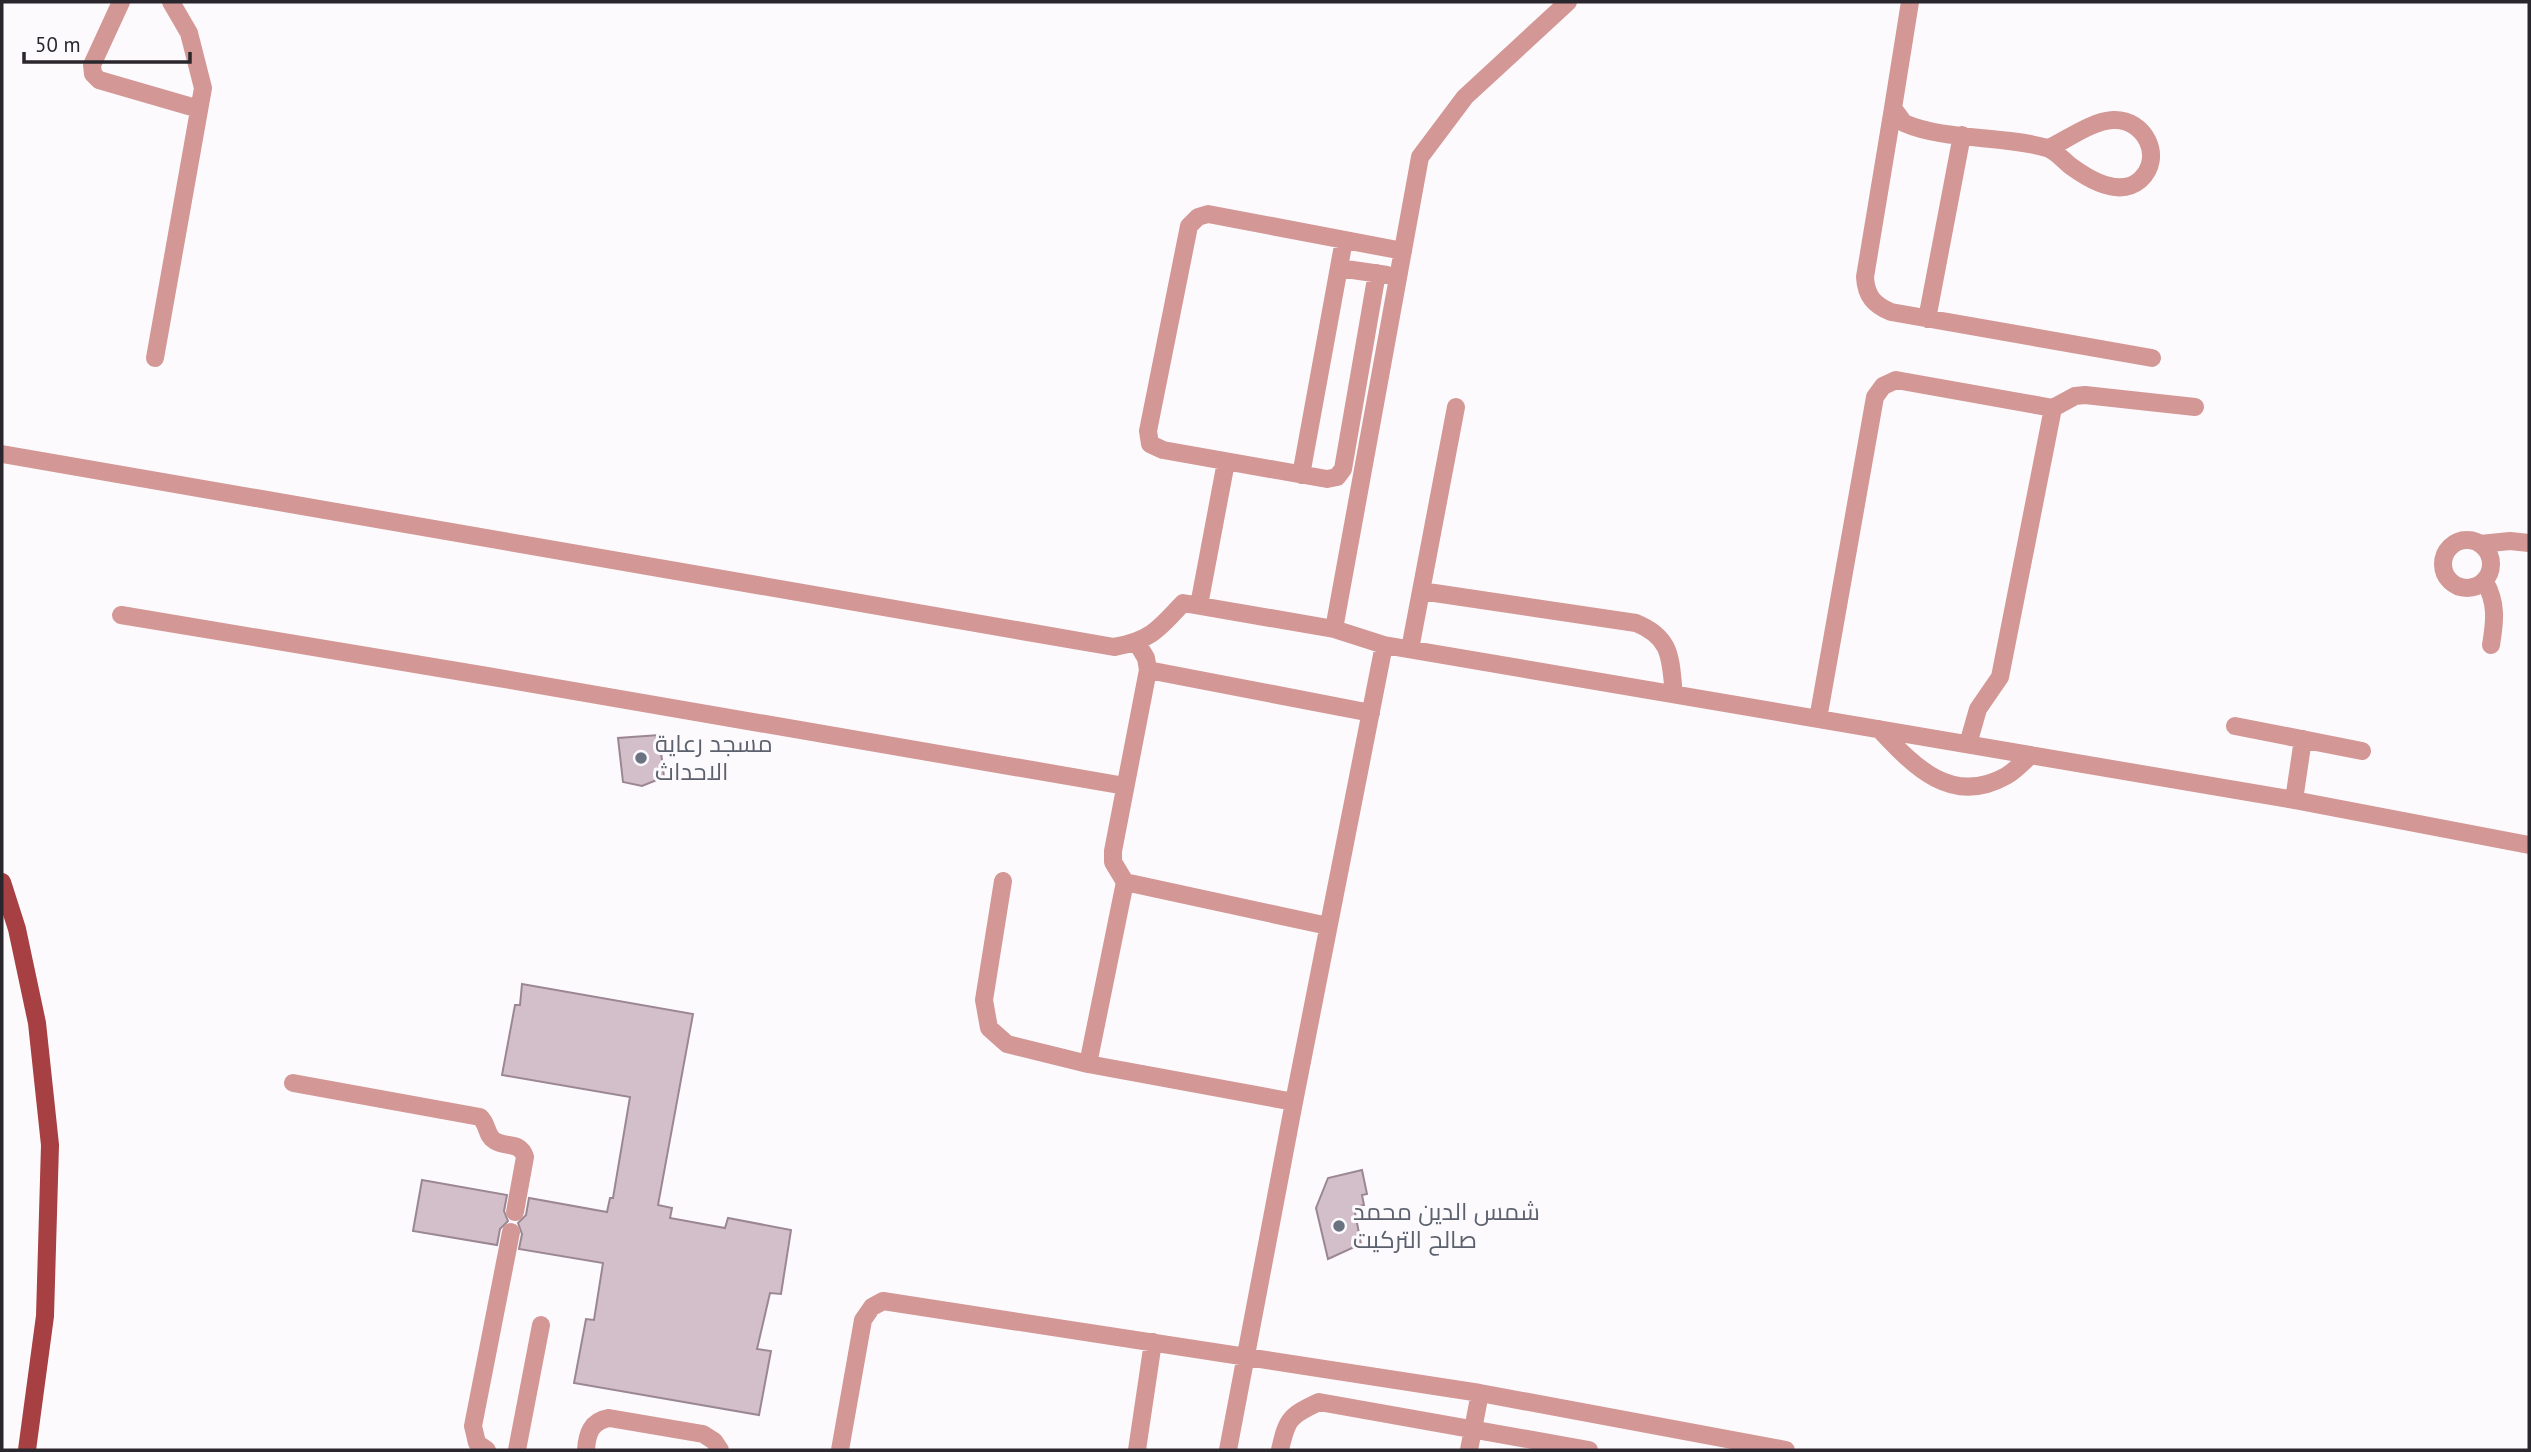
<svg xmlns="http://www.w3.org/2000/svg" width="2531" height="1452" font-family="'PT Sans',Cairo,sans-serif">
<style>
.building{fill:#d3bfca;stroke:#9b8792;stroke-width:2}
.lines{fill:none;stroke-linecap:round;stroke-linejoin:round}
.minor{stroke:#d39895;stroke-width:18}
.major{stroke:#a64042;stroke-width:18}
.worship-dot{fill:#6b7280;stroke:#fdfafe;stroke-width:2.5}
.labels{text-anchor:middle;stroke-width:6;stroke-linejoin:round;paint-order:stroke}
.worship-label{font-size:24px;fill:#5b616d;stroke:#fdfafe;text-anchor:start}
</style>
<rect width="100%" height="100%" fill="#fdfafe"/>
<path class="building" d="M659,735L664,777L642,786L623,782L618,738Z
M522,984L693,1014L658,1205L672,1208L670,1218L725,1228L728,1218L791,1230L781,1294L770,1293L757,1349L771,1351L759,1415L574,1383L586,1319L594,1320L603,1263L519,1249L522,1234L518,1223L526,1215L529,1198L607,1212L610,1198H613L630,1097L502,1075L515,1005H520Z
M1362,1170L1367,1194L1362,1195L1364,1205L1354,1207L1361,1244L1328,1259L1316,1208L1328,1178Z
M422,1180L507,1195L504,1211L508,1221L500,1229L497,1245L413,1231Z"/>
<g class="lines">
<path class="minor" d="M121,2L92,65L93,74L99,80L199,109
M1910,2L1893,108L1904,123C1945,141 2003,135 2047,148C2056,151 2064,161 2072,167C2090,180 2120,197 2140,180C2165,157 2144,118 2113,120C2092,121 2068,139 2049,148
M1893,108L1865,277C1866,296 1874,305 1891,312L2152,358
M1339,268L1387,275
M1377,273L1343,469L1337,477L1327,479L1163,450L1150,444L1148,431L1189,226L1198,217L1208,214L1403,251
M1927,319L1962,135
M155,358L203,88L189,33L171,2
M2053,408L2075,396L2085,395L2195,407
M2,454L1114,647C1150,641 1159,629 1183,603L1334,629L1384,645L2294,800L2529,845
M1301,475L1344,240
M2443 564a24 24 0 1 1 48 0a24 24 0 1 1-48 0Z
M2480,544L2510,541L2529,543
M2485,582C2497,603 2495,621 2491,645
M1421,591L1636,623C1673,638 1670,660 1674,694
M1199,605L1226,462
M121,615L487,676L1125,786
M1334,629L1420,157L1465,97L1568,2
M1410,649L1456,407
M1148,670L1371,713
M1818,719L1875,397L1883,386L1896,380L2053,408L2000,677L1978,709L1968,744
M2235,726L2362,751
M1879,729C1913,765 1951,807 2006,776C2015,771 2023,762 2031,755
M2294,800L2303,739
M1003,881L984,1000L989,1028L1007,1044L1088,1064L1294,1102
M1125,882L1328,926
M1088,1064L1125,882L1113,862V851L1148,670L1146,658L1137,643
M293,1083L480,1117C488,1124 486,1136 495,1141C507,1148 520,1141 525,1157L515,1212
M487,1450L477,1443L473,1426L511,1232
M517,1450L541,1325
M586,1450C587,1434 591,1421 609,1418L703,1434L714,1441L720,1450
M840,1450L863,1320L872,1307L883,1301L1480,1393L1786,1450
M1137,1450L1153,1342
M1228,1450L1294,1102L1384,645
M1280,1450C1287,1419 1289,1416 1319,1402L1589,1450
M1469,1450L1480,1393"/>
<path class="major" d="M2,882L17,929L37,1023L50,1145L45,1316L27,1450"/>
</g>
<g class="worship-dot">
<circle cx="641" cy="758" r="7"/>
<circle cx="1339" cy="1226" r="7"/>
</g>
<g class="labels">
<g class="worship-label">
<text x="655" y="752">مسجد رعاية<tspan x="655" dy="28">الاحداث</tspan></text>
<text x="1353" y="1220">شمس الدين محمد<tspan x="1353" dy="28">صالح التركيت</tspan></text>
</g>
</g>
<rect width="2531" height="1452" fill="none" stroke="#2a262d" stroke-width="7"/>
<path d="M24 52v10h166v-10" fill="none" stroke="#2a262d" stroke-width="3.5"/>
<text x="35" y="52" font-size="21" fill="#2a262d" stroke="#fdfafe" stroke-width="5" paint-order="stroke">50 m</text>
</svg>
